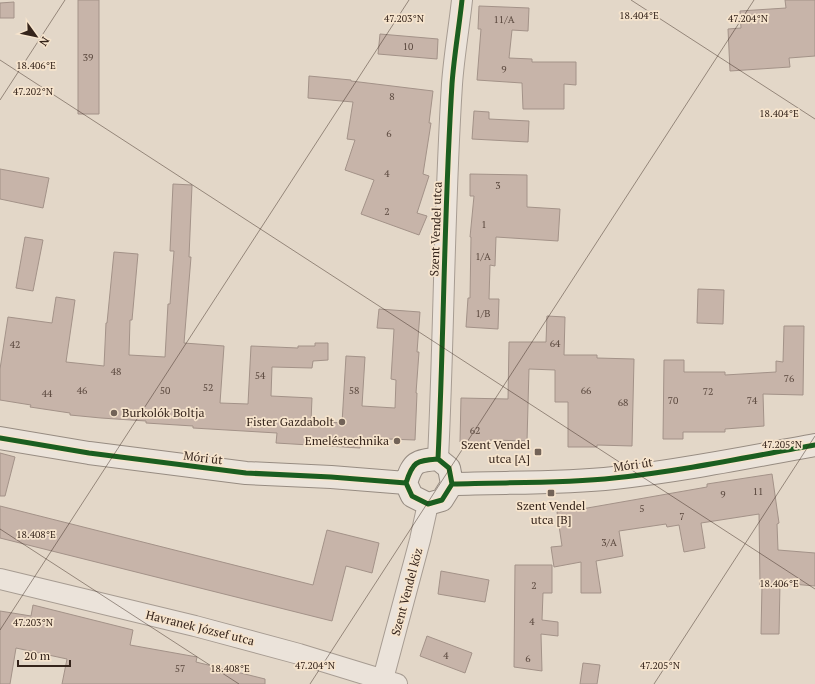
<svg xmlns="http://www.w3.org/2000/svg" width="815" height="684" font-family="'PT Serif',serif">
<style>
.building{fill:#c7b4a9;stroke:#a39288}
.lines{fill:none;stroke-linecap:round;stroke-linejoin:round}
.minor-casing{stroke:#a79c92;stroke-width:22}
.secondary-casing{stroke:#978c82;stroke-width:24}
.minor{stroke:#ebe3da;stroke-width:20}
.secondary{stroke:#ebe3da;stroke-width:22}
.cycleway-casing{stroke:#f6e4cd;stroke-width:8}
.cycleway{stroke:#1b5e20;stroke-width:5}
.ticks{fill:none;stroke:#35241b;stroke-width:1;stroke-opacity:0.45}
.poi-dot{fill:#726358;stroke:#f6e4cd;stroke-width:1.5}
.labels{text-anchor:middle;stroke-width:3.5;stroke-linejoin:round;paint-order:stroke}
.number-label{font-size:10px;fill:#5a483e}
.street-label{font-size:12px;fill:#35241b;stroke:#f6e4cd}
.poi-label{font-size:12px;fill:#35241b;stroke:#f6e4cd;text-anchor:end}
.ticks-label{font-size:10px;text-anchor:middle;fill:#35241b;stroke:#f6e4cd;stroke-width:3.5;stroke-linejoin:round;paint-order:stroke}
</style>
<rect width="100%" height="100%" fill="#e3d7c8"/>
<path class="building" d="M78,0H99V114H78Z
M785,0H815V56L789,58L790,67L730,71L728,29L741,28L740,11L786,8Z
M14,2V18H0V3Z
M479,6L529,8L528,31L512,30L509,58L532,59V62H576V85L564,84V109H523L522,83L477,80L481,29H478Z
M380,34L438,39L437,59L378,54Z
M309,76L351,80V81L433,91L429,123H431L423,174L429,176L417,213L427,216L419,235L361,214L374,180L345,170L355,140L347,139L353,102L308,98Z
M474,111L489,112V119L529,121L528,142L472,139Z
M0,169L49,178L43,208L0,199Z
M470,174L527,175V207L560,209L558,241L496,237L495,266L490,265L489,299H499L498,329L466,327L468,298H470L471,237H470L474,196H470Z
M173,184L192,185L189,257H191L184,343L224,346L220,403L248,404L251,346L298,348V346H315V343H328V360L313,361L312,368L272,367L271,396L312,398L311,421L342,423L346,356L365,357L362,406L395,408L396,380L391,379L394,329L377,328L379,309L420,312L417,352H419L416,393H417L415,440L360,438V448L276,443L277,433L193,428V426L146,423V421L101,418L70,415V413L30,407L31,405L0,400V369L8,317L52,323L56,297L75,300L66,362L104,366L106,323H107L114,252L138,254L132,320H130L129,355L165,357L168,304H170L174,251H170Z
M25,237L43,240L33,291L16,288Z
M698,289L724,290L723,324L697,323Z
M547,316L565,317L564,355H597V358L634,359L632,446L597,445V447H568V402H555V370L529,369L527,441L490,440V443L460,442L461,398L508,399L509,342H546Z
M784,326H804L803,395L763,394L764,426L725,429V432H683V439H663L664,360H684V372H725V375L776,372V361L783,362Z
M0,453L15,457L5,496H0Z
M772,474L779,523L777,524L778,550L815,553V586L780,583L779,634H761L762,585H760L759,514L701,523L705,548L684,552L679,525L667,527L666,524L619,531L623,556L596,561L601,593H581V562L554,567L551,547L562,546L557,512L576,509V510L707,487V484Z
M0,506L313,585L327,530L379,543L372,573L346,566L332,621L0,538Z
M515,565H552V593H543L542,620L558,622V636L541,634L542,671L514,667Z
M441,571L489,580L485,602L438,594Z
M33,605L133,630L130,645L197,657L196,662L265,679V684H62L67,659L16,648L10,684H0V611L31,616Z
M427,636L472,653L465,673L420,656Z
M583,663L600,665L597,684H580Z"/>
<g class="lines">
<g class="minor-casing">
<path id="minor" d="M438,459C444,334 444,209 452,84C454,56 459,28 462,0
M0,579L195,626L299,654L397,684
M383,679L420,540L428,504"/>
</g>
<g class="secondary-casing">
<path id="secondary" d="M0,438L89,453L246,473L331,477L406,483
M438,459L449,468L452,484L442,500L428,504L412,496L406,483C413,461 416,461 438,459Z
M452,484C506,482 560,484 614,478C681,471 748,457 815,445"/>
</g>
<use href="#minor" class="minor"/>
<use href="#secondary" class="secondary"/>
<g class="cycleway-casing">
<path id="cycleway" d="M0,438L89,453L246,473L331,477L406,483
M438,459C444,334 444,209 452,84C454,56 459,28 462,0
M438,459L449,468L452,484L442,500L428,504L412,496L406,483C413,461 416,461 438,459Z
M452,484C506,482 560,484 614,478C681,471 748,457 815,445"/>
</g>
<use href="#cycleway" class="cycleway"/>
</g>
<path class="ticks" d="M631,0L815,119M0,60L815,589M0,100L65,0M0,529L239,684M0,630L409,0M310,684L754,0M654,684L815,436"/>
<g class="poi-dot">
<circle cx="114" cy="413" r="4"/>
<circle cx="342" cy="422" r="4"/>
<circle cx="397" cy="441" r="4"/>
<rect x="534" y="448" width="8" height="8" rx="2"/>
<rect x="547" y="489" width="8" height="8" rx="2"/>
</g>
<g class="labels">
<g class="number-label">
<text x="504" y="23">11/A</text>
<text x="408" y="50">10</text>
<text x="88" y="61">39</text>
<text x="504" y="73">9</text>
<text x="392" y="100">8</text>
<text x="389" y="137">6</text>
<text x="387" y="177">4</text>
<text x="498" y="189">3</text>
<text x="387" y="215">2</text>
<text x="484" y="228">1</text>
<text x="483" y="260">1/A</text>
<text x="483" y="317">1/B</text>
<text x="555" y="347">64</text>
<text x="15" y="348">42</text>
<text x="116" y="375">48</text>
<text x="260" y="379">54</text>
<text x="789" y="382">76</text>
<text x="208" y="391">52</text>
<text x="82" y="394">46</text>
<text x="165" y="394">50</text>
<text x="354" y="394">58</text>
<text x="586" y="394">66</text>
<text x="708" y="395">72</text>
<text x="47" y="397">44</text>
<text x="673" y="404">70</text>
<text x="752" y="404">74</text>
<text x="623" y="406">68</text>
<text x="475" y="434">62</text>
<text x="758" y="495">11</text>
<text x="723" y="498">9</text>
<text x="642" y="512">5</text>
<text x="682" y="520">7</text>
<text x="609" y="546">3/A</text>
<text x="534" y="589">2</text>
<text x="532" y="625">4</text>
<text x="446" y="659">4</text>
<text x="528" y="662">6</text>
<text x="180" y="672">57</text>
</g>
<g class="street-label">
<text transform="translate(436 229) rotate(-88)" y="4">Szent Vendel utca</text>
<text transform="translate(203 458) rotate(7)" y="4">Móri út</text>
<text transform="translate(633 465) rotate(-8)" y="4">Móri út</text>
<text transform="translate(407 592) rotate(-75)" y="4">Szent Vendel köz</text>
<text transform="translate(200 628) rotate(14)" y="4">Havranek József utca</text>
</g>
<g class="poi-label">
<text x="122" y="417" text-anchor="start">Burkolók Boltja</text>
<text x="334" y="426">Fister Gazdabolt</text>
<text x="389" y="445">Emeléstechnika</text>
<text x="530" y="449">Szent Vendel<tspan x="530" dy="14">utca [A]</tspan></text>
<text x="551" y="510" text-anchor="middle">Szent Vendel<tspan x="551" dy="14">utca [B]</tspan></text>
</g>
</g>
<g class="ticks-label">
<text x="639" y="19">18.404°E</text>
<text x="404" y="22">47.203°N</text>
<text x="748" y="22">47.204°N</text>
<text x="36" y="69">18.406°E</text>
<text x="33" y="95">47.202°N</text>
<text x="779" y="117">18.404°E</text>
<text x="782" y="448">47.205°N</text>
<text x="36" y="538">18.408°E</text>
<text x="779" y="587">18.406°E</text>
<text x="33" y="626">47.203°N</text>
<text x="315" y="669">47.204°N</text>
<text x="660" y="669">47.205°N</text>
<text x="230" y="672">18.408°E</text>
</g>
<g transform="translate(36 36) rotate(123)" stroke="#f6e4cd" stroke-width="3" paint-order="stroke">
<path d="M0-3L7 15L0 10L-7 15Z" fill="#35241b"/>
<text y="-6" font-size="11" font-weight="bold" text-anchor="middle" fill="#35241b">N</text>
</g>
<path d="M18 660v6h52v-6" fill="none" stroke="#35241b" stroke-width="2"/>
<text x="24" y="660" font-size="12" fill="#35241b" stroke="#f6e4cd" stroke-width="3" paint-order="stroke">20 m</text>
</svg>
